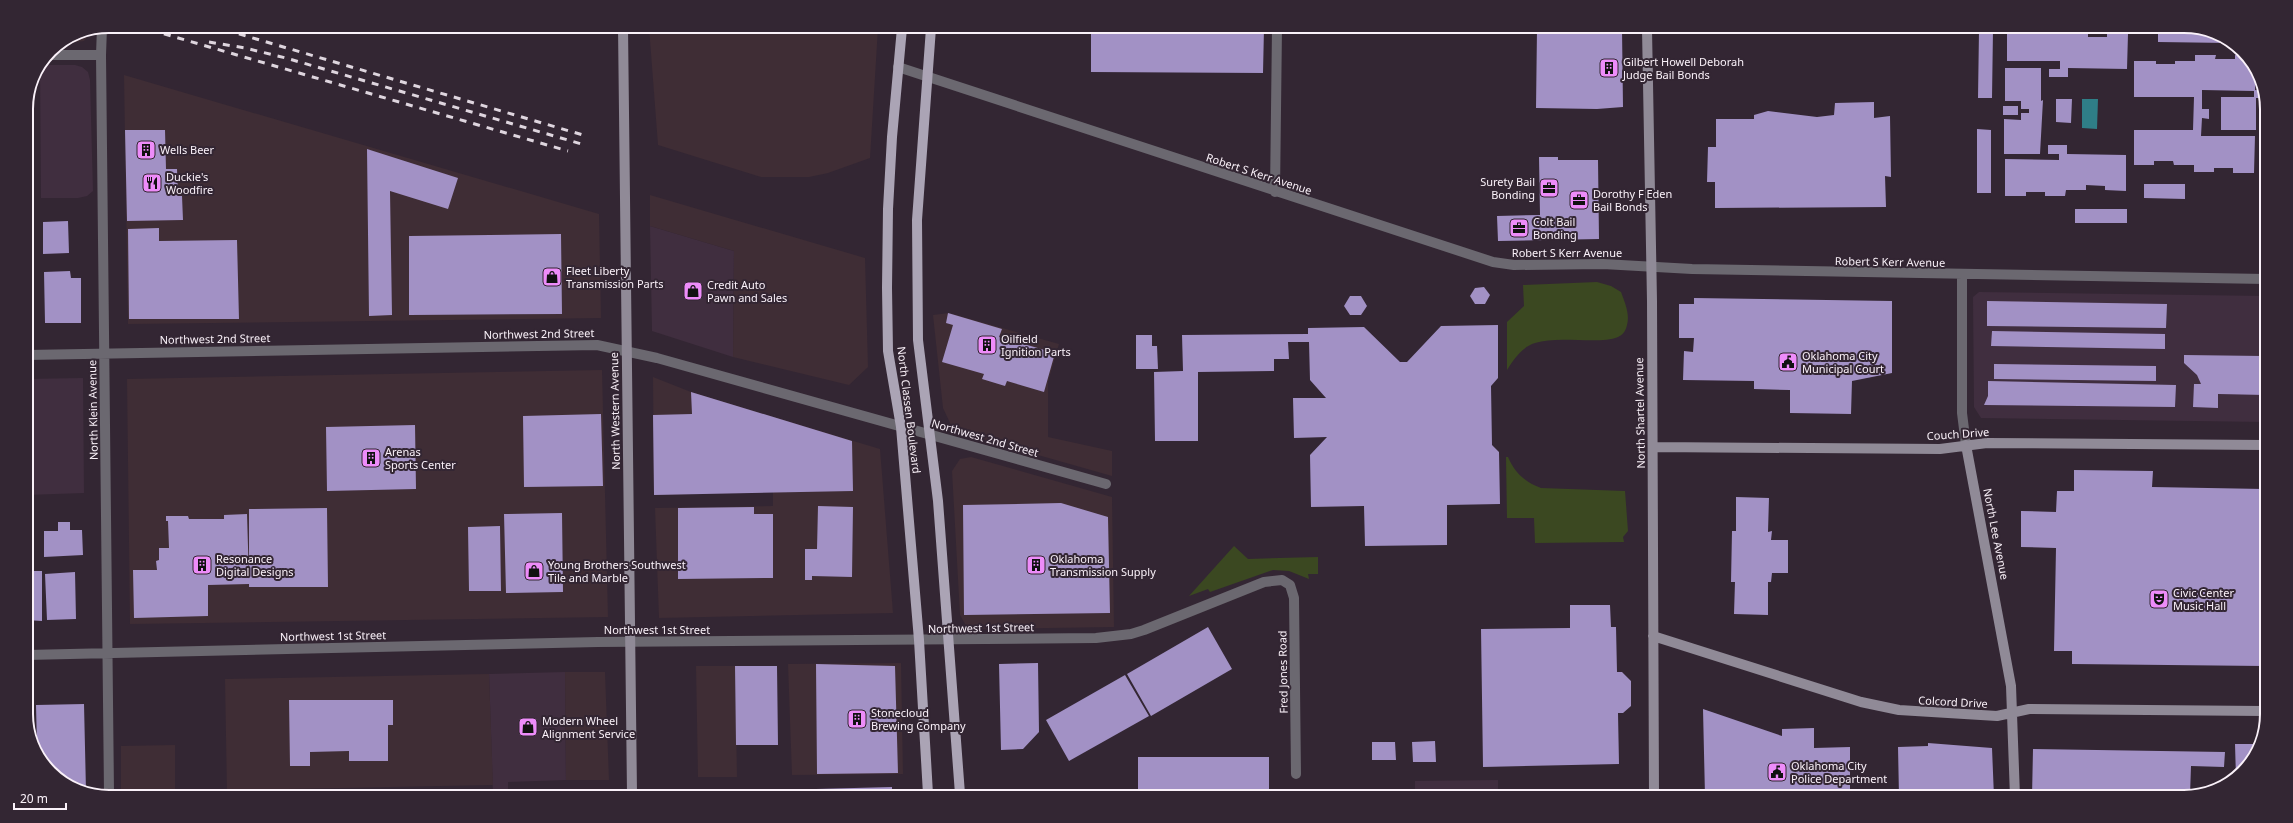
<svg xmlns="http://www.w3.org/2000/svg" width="2293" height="823" font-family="'Noto Sans',sans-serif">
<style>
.built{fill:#402e3f}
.industrial{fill:#3f2d35}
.green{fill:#3b4821}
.water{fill:#2f7e87}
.building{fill:#a291c5}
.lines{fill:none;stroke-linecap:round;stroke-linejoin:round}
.street{stroke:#6b6870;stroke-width:10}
.secondary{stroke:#908a97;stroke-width:10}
.primary{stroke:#aba4b5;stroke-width:10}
.rail{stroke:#ded5de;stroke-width:3;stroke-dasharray:7 7;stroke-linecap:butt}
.labels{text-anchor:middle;stroke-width:4;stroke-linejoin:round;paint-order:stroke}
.poi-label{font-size:11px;fill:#faf1f9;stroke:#332633;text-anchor:start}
.street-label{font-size:11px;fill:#faf1f9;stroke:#332633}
.rim{fill:none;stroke:#faf1f9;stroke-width:2}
</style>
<rect width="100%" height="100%" fill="#332633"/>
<path class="built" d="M40,65H75L82,67L88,72L90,80L93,191L87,196L78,198H41Z
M650,226L734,251L733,357L652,331Z
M1979,292L2266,296L2265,422L1981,418L1974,407L1973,297Z
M83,378L84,493L26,495V379Z
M565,672L566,780L508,782V794H493L489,674Z
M1498,780V796L1415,795V781Z
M658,792H737V794H658Z"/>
<path class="industrial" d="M649,27L878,28L870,158L828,173L809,177H761L658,145Z
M82,31L90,33L84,41L60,44Z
M124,75L599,214L601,318L128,324Z
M650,195L865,258L868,367L849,385L733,357L734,251L650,226Z
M949,313L1059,344L1048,382V437L1112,451V476L964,434L951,425L943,408L933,315Z
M602,370L608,617L130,624L127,379Z
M653,377L691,392L880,449L893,613L659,618L655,508L773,506V492L654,495Z
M971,457L1112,497L1114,627L975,629L965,624L960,615L952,471L960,459Z
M901,663L903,774L792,775L788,664Z
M696,666H735L737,777H698Z
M565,672H605L609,780H566Z
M489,674L493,785L289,789V793H227L225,679Z
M175,745V793H121V746Z"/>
<path class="green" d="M1597,282L1611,286L1621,292C1625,303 1630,314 1627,325C1626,330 1623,335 1618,337C1598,345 1559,335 1535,343C1522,347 1514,359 1507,370V322L1524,306L1523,285Z
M1506,457H1508C1515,473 1525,482 1541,488L1625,491L1628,531L1623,537L1624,542L1535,543L1534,518H1507Z
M1234,546L1248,559L1318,557V574H1308L1309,579L1289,571L1273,570L1210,592L1208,589L1189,596Z"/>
<path class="water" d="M2082,99H2098L2097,129L2082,128Z"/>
<path class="building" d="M1091,28H1264L1263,73L1091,72Z
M1537,29H1622L1623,107L1597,109L1536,108Z
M1979,30H1993L1992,98H1978Z
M2007,30H2068V32H2088V37H2107V33L2128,34L2127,69L2068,68V77H2049V69H2060V61H2007Z
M2158,30H2211L2229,43L2158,42Z
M2195,55H2216L2215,59H2235V55L2246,56L2250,58L2256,73L2255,90L2262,91V98H2256V130H2221V97H2254V91L2202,90V109H2209V119L2202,118L2201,136H2255L2254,173H2233V168H2214V172H2194V165H2174L2173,161H2154V165H2134V130H2193L2194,97H2134V61H2156V64H2175V61H2195Z
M2005,68H2041V101L2043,100L2040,154H2004V119L2021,120V113H2029V109H2021V101H2005Z
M2056,99H2072L2071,123L2056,122Z
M1874,102V118L1890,116L1891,177L1885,176L1886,207L1715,208V182H1707L1708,147H1716V119H1754V115L1768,111L1817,117L1834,115L1835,103Z
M2003,106H2018V115H2003Z
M1977,129L1991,130V193H1977Z
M125,130H165L166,169H177L178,196H182L183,220L127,221Z
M2048,145H2067V154L2126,155V191L2105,190V186L2086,185V190H2066L2065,196H2045V192H2026V196H2005V159L2059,160V154H2048Z
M367,149L458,178L448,209L390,191L392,315L369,316Z
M1539,157H1558V160H1598L1599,239L1498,241L1497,216L1540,215Z
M2144,184H2185V199L2144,198Z
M2075,209H2127V223H2075Z
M68,221L69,253L43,254V222Z
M159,228V241L237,240L239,319H129L128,229Z
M561,234L562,314L409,315V236Z
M70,271L71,278H81V323H45L44,272Z
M1484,287L1490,295L1485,304H1475L1470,296L1475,288Z
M1350,296H1361L1367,306L1361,315H1350L1344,306Z
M1694,298L1892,301V373L1852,381L1851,414L1790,413V390L1754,389V381L1683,380L1684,351L1693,352L1694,338H1679V304H1694Z
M1987,301L2167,304L2166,328L1987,326Z
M948,313L1002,329L999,337L1055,353L1044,392L1007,381L1005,386L982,379L984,374L942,362L953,325L946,323Z
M1498,325V378L1491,386L1492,445L1499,452L1500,504L1447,505V545L1365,546L1364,506L1311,507L1310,455L1327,437L1294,438L1293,398H1326L1310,380L1309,342H1288L1289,359H1274V371L1198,372V441H1155L1154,372L1183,371L1182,335L1308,334V328L1364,327L1400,362H1407L1441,326Z
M2265,327V395L2218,394V408L2193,407L2194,384H2201L2197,375L2184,363V355L2263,356L2264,329Z
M1992,331L2165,334V349L1991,346Z
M1136,335H1152V346H1157L1158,369H1136Z
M1994,364L2156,366V381L1994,379Z
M1988,381L2176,385L2175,407L1984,405L1988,396Z
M691,392L852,441L853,491L654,495L653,415L692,414Z
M601,414L603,486L524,487L523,416Z
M415,425L416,489L327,491L326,427Z
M2074,470L2153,471L2152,487L2264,489L2263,666L2072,664V651H2054L2056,548L2021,547V511L2056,512L2057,491H2074Z
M1736,497L1769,498L1768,532L1772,531L1771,540H1788V573H1772L1771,582H1768V615L1734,614L1735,582H1731L1732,531H1736Z
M1061,503L1108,517L1110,613L964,615L963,505Z
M818,506L853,507L852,577L812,576V580H805V549H817Z
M754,507V514H773V578L678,579V508Z
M327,508L328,587H249V584L208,585V616L134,618L133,570H157L156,561L159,560V548H169L168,521H166V516H188L189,519H224V515L247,514L249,580V509Z
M562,513L563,592L506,593L504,514Z
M58,522H70V530H82L83,555L44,557V531H58Z
M500,526L501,591H469L468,527Z
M26,571H42V621L26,620Z
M75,572L76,619L47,620L45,574Z
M1570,605H1610L1611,627H1616L1617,672H1622L1631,681V706L1623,713H1618L1619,764L1483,767L1481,629L1570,628Z
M1208,627L1232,669L1151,716L1127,674Z
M1038,663L1039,732L1023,749L1001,750L999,664Z
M816,664L895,666L898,773L817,774Z
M735,666H777L778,745H736Z
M1125,675L1149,716L1069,761L1046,720Z
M289,700H393V725H388V761H349V751L310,752V766H290Z
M84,704L86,791H80L43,765L37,747L36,705Z
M1703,709L1782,736V729L1814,728V748L1850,747V796H1705Z
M1435,741L1436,762H1413L1412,742Z
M1372,742H1395L1396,760H1372Z
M1928,743L1992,748L1994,797L1899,796L1898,747L1928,746Z
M2235,744H2260L2236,778Z
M2033,749L2225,752L2224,767L2191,766L2190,795L2185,797H2032Z
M1138,757H1269V795H1138Z
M892,787V794H816V789Z
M1385,793H1405V795H1385Z"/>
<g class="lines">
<path class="street" d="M102,27L101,55L109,793
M47,55H101
M898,67L1493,262L1514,265L1603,264L1692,269L2266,279
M1275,192L1277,28
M1962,275V413L1966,445
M26,355L597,345L657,358L1106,484
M26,655L598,642L1096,638L1131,634L1144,630L1264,582L1282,580L1290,585L1294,598L1296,774"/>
<path class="secondary" d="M623,27L632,794
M1647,29L1652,301L1654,796
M1966,445L2011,686L2015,797
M1653,447L1940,449L1987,443L2265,445
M1653,636L1861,702L1899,710L1997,716L2029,709L2263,711"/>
<path class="primary" d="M902,28L892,137L888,209L887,288L888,351L901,427L919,640L928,794
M931,28L917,220L918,340L938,501L960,794"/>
<path class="rail" d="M137,26L568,151
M212,26L583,135
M209,42L245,48L286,58L585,145"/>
</g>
<defs>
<g id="building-square" transform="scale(1)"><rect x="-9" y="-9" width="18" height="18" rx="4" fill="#ed8cf9" stroke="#332633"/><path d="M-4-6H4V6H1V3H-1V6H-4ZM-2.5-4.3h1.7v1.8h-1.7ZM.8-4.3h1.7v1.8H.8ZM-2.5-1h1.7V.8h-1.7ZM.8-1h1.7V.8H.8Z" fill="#111"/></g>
<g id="restaurant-square" transform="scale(1)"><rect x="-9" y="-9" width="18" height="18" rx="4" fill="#ed8cf9" stroke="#332633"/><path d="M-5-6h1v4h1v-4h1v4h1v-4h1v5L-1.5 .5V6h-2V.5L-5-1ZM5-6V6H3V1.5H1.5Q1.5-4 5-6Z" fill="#111"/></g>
<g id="office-square" transform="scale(1)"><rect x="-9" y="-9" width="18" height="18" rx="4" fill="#ed8cf9" stroke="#332633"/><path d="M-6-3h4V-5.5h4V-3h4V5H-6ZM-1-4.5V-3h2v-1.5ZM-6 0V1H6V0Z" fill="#111"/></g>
<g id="shop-square" transform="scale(1)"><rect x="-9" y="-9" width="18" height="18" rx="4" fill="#ed8cf9" stroke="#332633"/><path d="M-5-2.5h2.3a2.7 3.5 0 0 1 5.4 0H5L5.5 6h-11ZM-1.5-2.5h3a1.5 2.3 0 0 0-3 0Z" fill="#111"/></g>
<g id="civic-square" transform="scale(1)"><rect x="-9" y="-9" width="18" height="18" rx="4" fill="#ed8cf9" stroke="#332633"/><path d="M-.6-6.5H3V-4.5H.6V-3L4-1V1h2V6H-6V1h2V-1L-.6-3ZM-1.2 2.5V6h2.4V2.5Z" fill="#111"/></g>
<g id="theatre-square" transform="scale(1)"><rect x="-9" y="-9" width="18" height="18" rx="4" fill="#ed8cf9" stroke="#332633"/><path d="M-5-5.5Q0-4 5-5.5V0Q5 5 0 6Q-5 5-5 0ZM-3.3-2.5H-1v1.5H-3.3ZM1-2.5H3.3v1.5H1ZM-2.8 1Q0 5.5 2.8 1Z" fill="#111"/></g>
</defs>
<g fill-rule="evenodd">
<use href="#building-square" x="1609" y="68"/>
<use href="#building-square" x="146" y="150"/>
<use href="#restaurant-square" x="152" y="183"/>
<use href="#office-square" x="1549" y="188"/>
<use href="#office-square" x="1579" y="200"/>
<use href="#office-square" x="1519" y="228"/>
<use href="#shop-square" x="552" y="277"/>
<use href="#shop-square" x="693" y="291"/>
<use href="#building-square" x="987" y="345"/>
<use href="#civic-square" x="1788" y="362"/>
<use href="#building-square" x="371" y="458"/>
<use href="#building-square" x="202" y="565"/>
<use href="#building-square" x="1036" y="565"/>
<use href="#shop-square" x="534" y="571"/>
<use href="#theatre-square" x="2159" y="599"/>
<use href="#building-square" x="857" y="719"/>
<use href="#shop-square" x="528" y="727"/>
<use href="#civic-square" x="1777" y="772"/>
</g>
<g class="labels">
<g class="poi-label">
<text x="1623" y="66">Gilbert Howell Deborah<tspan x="1623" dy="13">Judge Bail Bonds</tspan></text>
<text x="160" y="154">Wells Beer</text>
<text x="166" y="181">Duckie's<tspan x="166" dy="13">Woodfire</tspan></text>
<text x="1535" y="186" text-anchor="end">Surety Bail<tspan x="1535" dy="13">Bonding</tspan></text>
<text x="1593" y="198">Dorothy F Eden<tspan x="1593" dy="13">Bail Bonds</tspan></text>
<text x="1533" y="226">Colt Bail<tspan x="1533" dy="13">Bonding</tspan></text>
<text x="566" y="275">Fleet Liberty<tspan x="566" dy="13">Transmission Parts</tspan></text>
<text x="707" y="289">Credit Auto<tspan x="707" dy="13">Pawn and Sales</tspan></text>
<text x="1001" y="343">Oilfield<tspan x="1001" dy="13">Ignition Parts</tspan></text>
<text x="1802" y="360">Oklahoma City<tspan x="1802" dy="13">Municipal Court</tspan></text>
<text x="385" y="456">Arenas<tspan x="385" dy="13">Sports Center</tspan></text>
<text x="216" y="563">Resonance<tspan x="216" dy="13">Digital Designs</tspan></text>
<text x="1050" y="563">Oklahoma<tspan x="1050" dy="13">Transmission Supply</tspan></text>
<text x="548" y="569">Young Brothers Southwest<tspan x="548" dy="13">Tile and Marble</tspan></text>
<text x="2173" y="597">Civic Center<tspan x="2173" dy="13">Music Hall</tspan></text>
<text x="871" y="717">Stonecloud<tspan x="871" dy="13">Brewing Company</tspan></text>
<text x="542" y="725">Modern Wheel<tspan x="542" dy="13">Alignment Service</tspan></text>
<text x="1791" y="770">Oklahoma City<tspan x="1791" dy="13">Police Department</tspan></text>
</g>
<g class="street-label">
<text transform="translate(1259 174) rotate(18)" y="4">Robert S Kerr Avenue</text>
<text x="1567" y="257">Robert S Kerr Avenue</text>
<text transform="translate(1890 262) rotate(1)" y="4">Robert S Kerr Avenue</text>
<text transform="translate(539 334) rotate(-1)" y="4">Northwest 2nd Street</text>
<text transform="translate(215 339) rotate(-1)" y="4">Northwest 2nd Street</text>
<text transform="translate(93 410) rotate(-91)" y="4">North Klein Avenue</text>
<text transform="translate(909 410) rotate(83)" y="4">North Classen Boulevard</text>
<text transform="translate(615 411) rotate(-91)" y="4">North Western Avenue</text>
<text transform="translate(1640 413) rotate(-91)" y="4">North Shartel Avenue</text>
<text transform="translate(1958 434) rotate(-4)" y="4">Couch Drive</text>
<text transform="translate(985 438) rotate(16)" y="4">Northwest 2nd Street</text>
<text transform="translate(1996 534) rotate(79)" y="4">North Lee Avenue</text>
<text transform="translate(981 628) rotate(-1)" y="4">Northwest 1st Street</text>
<text x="657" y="634">Northwest 1st Street</text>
<text transform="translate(333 636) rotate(-1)" y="4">Northwest 1st Street</text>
<text transform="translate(1283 672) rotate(-91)" y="4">Fred Jones Road</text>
<text transform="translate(1953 702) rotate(3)" y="4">Colcord Drive</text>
</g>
</g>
<path d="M0 0H2293V823H0ZM109 33H2184A76 76 0 0 1 2260 109V714A76 76 0 0 1 2184 790H109A76 76 0 0 1 33 714V109A76 76 0 0 1 109 33Z" fill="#332633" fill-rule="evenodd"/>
<path class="rim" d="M109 33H2184A76 76 0 0 1 2260 109V714A76 76 0 0 1 2184 790H109A76 76 0 0 1 33 714V109A76 76 0 0 1 109 33Z"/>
<path d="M14 803v6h52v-6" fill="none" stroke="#faf1f9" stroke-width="2"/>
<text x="20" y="803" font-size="12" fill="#faf1f9" stroke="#332633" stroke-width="3" paint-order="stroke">20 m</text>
</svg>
